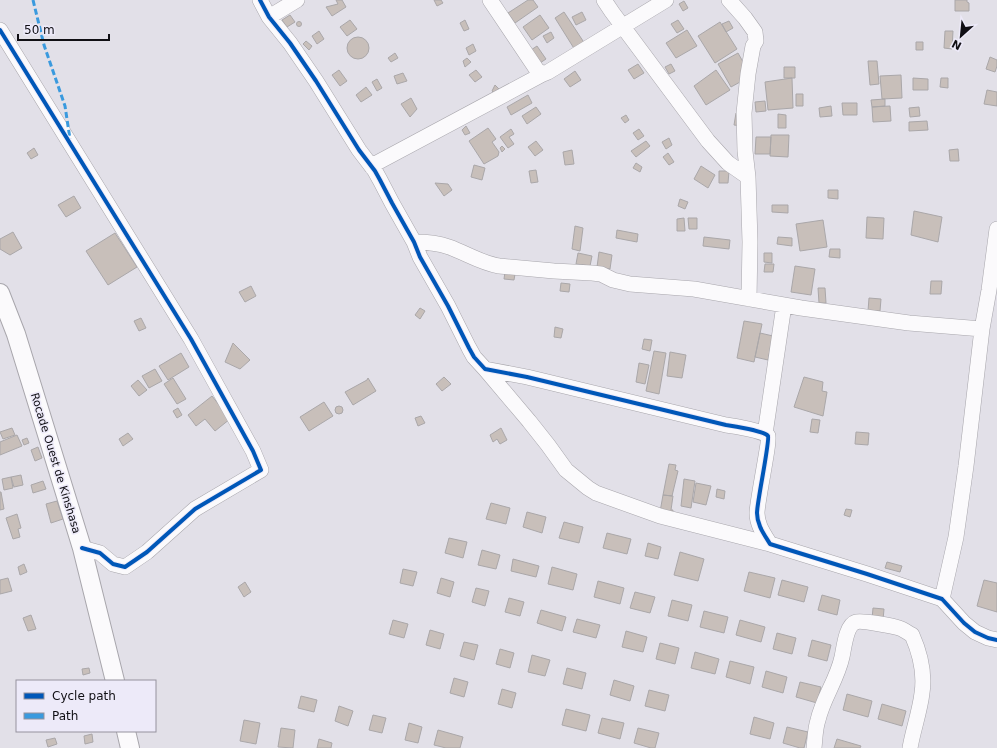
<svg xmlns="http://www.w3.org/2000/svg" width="997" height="748" font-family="'DejaVu Sans',sans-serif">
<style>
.building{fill:#c8bfba;stroke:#aaa7a9}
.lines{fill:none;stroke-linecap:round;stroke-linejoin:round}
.minor-casing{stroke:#a8a6ac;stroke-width:16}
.major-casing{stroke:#a8a6ac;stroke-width:20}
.minor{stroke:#fbfafc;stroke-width:15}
.major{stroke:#fbfafc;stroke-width:18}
.quiet{stroke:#3a9ade;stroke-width:3;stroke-dasharray:6 3;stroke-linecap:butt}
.cycleway-casing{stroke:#edeaf9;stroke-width:6}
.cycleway{stroke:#0057b8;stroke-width:4}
.labels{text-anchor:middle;stroke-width:3;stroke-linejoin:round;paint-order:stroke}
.street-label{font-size:11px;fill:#100f14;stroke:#edeaf9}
</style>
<rect width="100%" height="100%" fill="#e2e0e8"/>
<path class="building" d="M336,0H342L346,7L332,16L326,7L338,4Z
M434,0H441L443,3L437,6Z
M528,0H533L538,7L515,23L508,13Z
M955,0H967V2L969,3V11H955Z
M684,1L688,8L683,11L679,4Z
M564,12L585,44L575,50L555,18Z
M582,12L586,20L576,25L572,17Z
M290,15L295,22L287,27L282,20Z
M540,15L549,28L532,40L523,27Z
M350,20L357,29L347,36L340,27Z
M465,20L469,29L464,31L460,23Z
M678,20L684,29L677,33L671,24Z
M729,21L733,28L726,32L722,24Z
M296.5 24a2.5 2.5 0 1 1 5 0a2.5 2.5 0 1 1-5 0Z
M720,22L737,49L715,63L698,36Z
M687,30L697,46L676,58L666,43Z
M319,31L324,39L317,44L312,36Z
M945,31H953L952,49L944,48Z
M551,32L554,38L547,43L543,36Z
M347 48a11 11 0 1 1 22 0a11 11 0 1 1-22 0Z
M306,41L312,46L309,50L303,44Z
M916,42H923V50H916Z
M473,44L476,51L469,55L466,48Z
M537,46L546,59L537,65L528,52Z
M395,53L398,58L391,62L388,58Z
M738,53L751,76L731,87L718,64Z
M990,57L997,60V66L995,72L986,69Z
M467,58L471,62L465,67L463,61Z
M868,61H877L879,84L870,85Z
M638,64L644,73L634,79L628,70Z
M671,64L675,71L669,74L665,67Z
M784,67H795V78H784Z
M339,70L347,81L340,86L332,75Z
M476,70L482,77L475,82L469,75Z
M716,70L730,90L706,105L694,86Z
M575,71L581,80L570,87L564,79Z
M403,73L407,81L397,84L394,76Z
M901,75L902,98L882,99L880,76Z
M792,78L793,108L768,110L765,82Z
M913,78L928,79V90H913Z
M941,78H948V88L940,87Z
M377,79L382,88L377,91L372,82Z
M495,85L500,90L496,95L492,91Z
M366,87L372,95L361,102L356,95Z
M987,90L997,92V106L984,104Z
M796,94H803V106H796Z
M528,95L532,103L511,115L507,107Z
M411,98L417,109L410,117L401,104Z
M885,99V106L872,107L871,100Z
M765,101L766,111L756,112L755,102Z
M842,103H857V115H843Z
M831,106L832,116L820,117L819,108Z
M890,106L891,121L873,122L872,107Z
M536,107L541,114L527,124L522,116Z
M919,107L920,116L910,117L909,108Z
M736,113L744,114L742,126L734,125Z
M778,114L786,115V128H778Z
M626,115L629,120L625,123L621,118Z
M927,121L928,130L909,131V122Z
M466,126L470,133L465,135L462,130Z
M488,128L496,139L492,142L499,152L498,156L484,164L469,141Z
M511,129L514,134L509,137L514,144L508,148L500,137Z
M639,129L644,136L638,140L633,133Z
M771,135H789L788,157L770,156Z
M756,137H771L770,154H755Z
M669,138L672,145L666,149L662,142Z
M536,141L543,150L535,156L528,147Z
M646,141L650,146L636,157L631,151Z
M502,146L505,149L502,152L500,148Z
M34,148L38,155L31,159L27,153Z
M958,149L959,161H950L949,150Z
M572,150L574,164L565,165L563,152Z
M668,153L674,162L669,165L663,157Z
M636,163L642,167L640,172L633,168Z
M474,165L485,168L482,180L471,177Z
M701,166L715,175L708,188L694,179Z
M536,170L538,182L531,183L529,171Z
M719,171H729L728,183H719Z
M435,183L448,184L452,190L444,196Z
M828,190H838V199L828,198Z
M74,196L81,208L66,217L58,205Z
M680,199L688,202L685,209L678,206Z
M772,205H788V213L772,212Z
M914,211L942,217L938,242L911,235Z
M867,217L884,218L883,239L866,238Z
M684,218L685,231H677V219Z
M688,218H697V229H689Z
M823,220L827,247L800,251L796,224Z
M575,226L583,228L580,251L572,249Z
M617,230L638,234L637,242L616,238Z
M13,232L22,248L10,255L0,249V239Z
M115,233L137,267L108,285L86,251Z
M704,237L730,240L729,249L703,246Z
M778,237L792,238V246L777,244Z
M830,249H840V258L829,257Z
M599,252L612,255L610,269L597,267Z
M578,253L592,256L590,266L576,264Z
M764,253H772V263L764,262Z
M765,264H774L773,272H764Z
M795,266L815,269L811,295L791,292Z
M505,272L515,274L514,280L504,279Z
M931,281H942L941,294H930Z
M561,283L570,284L569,292L560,291Z
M251,286L256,296L245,302L239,292Z
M818,288H825L826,303H819Z
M869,298L881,299L880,311H868Z
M420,308L425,311L420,319L415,315Z
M141,318L146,328L139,331L134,321Z
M744,321L762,324L754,362L737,358Z
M555,327L563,329L561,338L554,337Z
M760,333L773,336L768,360L755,357Z
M644,339L652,340L650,351L642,349Z
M233,343L250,360L240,369L225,362Z
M654,351L666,353L659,394L646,391Z
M670,352L686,355L682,378L667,376Z
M181,353L189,367L168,380L159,366Z
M639,363L649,365L645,384L636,382Z
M155,369L162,381L149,388L142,376Z
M444,377L451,384L442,391L436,384Z
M804,377L823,382L822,391L827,392L823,416L794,407Z
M173,378L186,399L177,404L164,384Z
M368,378L376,391L353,405L345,392L367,380Z
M138,380L147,390L139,396L131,386Z
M212,396L230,419L215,431L205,419L196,426L188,415Z
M324,402L333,416L309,431L300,417Z
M335 410a4 4 0 1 1 8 0a4 4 0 1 1-8 0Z
M178,408L182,415L177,418L173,411Z
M421,416L425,423L418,426L415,418Z
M812,419L820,420L818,433L810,432Z
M12,428L15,435L3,439L0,432Z
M501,428L507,440L500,444L497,439L493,442L490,435Z
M856,432L869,433L868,445L855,444Z
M128,433L133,439L123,446L119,439Z
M17,435L22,446L0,455V442Z
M27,438L29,443L24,445L22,440Z
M38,447L42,458L35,461L31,450Z
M669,464L676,465L675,470L678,471L672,496L663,495Z
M21,475L23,485L14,487L11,477Z
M11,477L13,488L4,490L2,479Z
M684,479L695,481L691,508L681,506Z
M43,481L46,489L33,493L31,485Z
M696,483L711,486L706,505L693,502Z
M717,489L725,491L724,499L716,497Z
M0,492H1L4,509L0,510Z
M663,495L673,496L671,510H673L672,515L660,512Z
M57,501L63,519L51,523L46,504Z
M491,503L510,508L506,524L486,519Z
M846,509L852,510L850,517L844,515Z
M527,512L546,517L542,533L523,527Z
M17,514L21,528L18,529L20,537L13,539L6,518Z
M564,522L583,527L579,543L559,538Z
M607,533L631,539L627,554L603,548Z
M449,538L467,542L463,558L445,553Z
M648,543L661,547L658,559L645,556Z
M482,550L500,555L496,569L478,565Z
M680,552L704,559L698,581L674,575Z
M513,559L539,566L536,577L511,571Z
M887,562L902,566L900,572L885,568Z
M24,564L27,572L20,575L18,567Z
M552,567L577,574L573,590L548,584Z
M403,569L417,572L413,586L400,583Z
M749,572L775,578L770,598L744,591Z
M8,578L12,591L0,594V580Z
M441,578L454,582L450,597L437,593Z
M782,580L808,587L804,602L778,595Z
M984,580L997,583V612L977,606Z
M598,581L624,588L620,604L594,597Z
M245,582L251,592L244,597L238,587Z
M476,588L489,591L485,606L472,602Z
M635,592L655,597L650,613L630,608Z
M822,595L840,600L837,615L818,610Z
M509,598L524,602L520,616L505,612Z
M672,600L692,605L688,621L668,616Z
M873,608L884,609L883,620L872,619Z
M541,610L566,617L562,631L537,623Z
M704,611L728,617L724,633L700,627Z
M31,615L36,629L28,631L23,618Z
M577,619L600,625L596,638L573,632Z
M393,620L408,624L404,638L389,634Z
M740,620L765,627L761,642L736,635Z
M430,630L444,634L440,649L426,645Z
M626,631L647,637L643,652L622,647Z
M777,633L796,638L792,654L773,649Z
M812,640L831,645L827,661L808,656Z
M464,642L478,645L474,660L460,656Z
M660,643L679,648L675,664L656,659Z
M500,649L514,653L510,668L496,664Z
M695,652L719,659L715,674L691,668Z
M532,655L550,660L545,676L528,672Z
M730,661L754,667L750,684L726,677Z
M89,668L90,673L83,675L82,669Z
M567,668L586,673L582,689L563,684Z
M766,671L787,677L783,693L762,687Z
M454,678L468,682L464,697L450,693Z
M614,680L634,686L630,701L610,695Z
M800,682L821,687L817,703L796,697Z
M502,689L516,693L512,708L498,704Z
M649,690L669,695L665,711L645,706Z
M847,694L872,701L868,717L843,710Z
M301,696L317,700L314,712L298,708Z
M882,704L906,711L902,726L878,719Z
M339,706L353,711L348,726L335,721Z
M566,709L590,715L586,731L562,725Z
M373,715L386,718L382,733L369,730Z
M754,717L774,723L770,739L750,734Z
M602,718L624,723L620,739L598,733Z
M244,720L260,723L256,744L240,741Z
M409,723L422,727L418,743L405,740Z
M787,727L808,732L804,748H800L783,743Z
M281,728L295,730L293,748L278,747Z
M638,728L659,733L655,748H651L634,743Z
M438,730L463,737L460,748H446L434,745Z
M92,734L93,742L85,744L84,736Z
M55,738L57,744L48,747L46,740Z
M319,739L332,743L331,748H317Z
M837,739L861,746L860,748H834Z"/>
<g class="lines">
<g class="minor-casing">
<path id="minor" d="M260,0L269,17L290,43L316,81L359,150L375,171L380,180L392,203L414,242L420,257L448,306L469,348L474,357L485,369L527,377L726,425C734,426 764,431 768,436C770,441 757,502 757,513C757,525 764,534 770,544L867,574L942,599L964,623L975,632L988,638L997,640
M490,0L537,70L543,74
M604,0L612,12L708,141L728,163L748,177
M729,0L745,18L755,32L756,41L753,46L748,74L744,113L745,151L748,177L750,242L749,299
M269,17L297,0
M0,30L191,339L253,451L261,470L195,509L147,552L125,567L113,564L100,553L82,548
M371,166L543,74L548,72C587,48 627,24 666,0
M414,242C426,242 438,243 449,247C466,253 481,263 499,266L554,271L592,273L601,274L613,280L630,284L694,289L801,308L909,323L982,329
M485,369L529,421L548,445L566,470L588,488L596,493L660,516L770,544
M765,434L784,305
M942,599L956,537L966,466L982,329L989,290L997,229
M814,748C815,739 815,729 818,720C823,698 837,680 842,657C844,648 846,625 856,622C861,620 893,626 899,628C903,629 908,633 912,635C920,653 925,673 922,693C920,711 913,730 910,748"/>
</g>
<g class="major-casing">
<path id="major" d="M0,293L16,334L82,548L115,681
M126,731L130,748"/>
</g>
<use href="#minor" class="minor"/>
<use href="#major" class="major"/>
<path class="quiet" d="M33,0L44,45L65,106L70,139"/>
<g class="cycleway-casing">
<path id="cycleway" d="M260,0L269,17L290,43L316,81L359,150L375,171L380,180L392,203L414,242L420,257L448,306L469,348L474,357L485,369L527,377L726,425C734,426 764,431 768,436C770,441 757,502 757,513C757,525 764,534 770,544L867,574L942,599L964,623L975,632L988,638L997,640
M0,30L191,339L253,451L261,470L195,509L147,552L125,567L113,564L100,553L82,548"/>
</g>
<use href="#cycleway" class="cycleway"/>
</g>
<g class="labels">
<g class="street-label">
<text transform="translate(56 463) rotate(73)" y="4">Rocade Ouest de Kinshasa</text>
</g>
</g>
<rect x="16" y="680" width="140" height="52" fill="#edeaf9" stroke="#95929d"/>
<rect x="24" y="693" width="20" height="6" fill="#0057b8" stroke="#95929d"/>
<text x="52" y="700" font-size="12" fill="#100f14">Cycle path</text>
<rect x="24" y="713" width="20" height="6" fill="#3a9ade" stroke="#95929d"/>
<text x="52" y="720" font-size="12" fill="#100f14">Path</text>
<g transform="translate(961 36) rotate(207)" stroke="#edeaf9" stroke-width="3" paint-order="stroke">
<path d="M0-3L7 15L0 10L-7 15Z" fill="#100f14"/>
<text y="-6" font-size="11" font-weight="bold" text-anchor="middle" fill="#100f14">N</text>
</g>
<path d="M18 34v6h91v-6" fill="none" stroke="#100f14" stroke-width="2"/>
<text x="24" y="34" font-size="12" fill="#100f14" stroke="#edeaf9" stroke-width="3" paint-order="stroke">50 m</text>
</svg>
